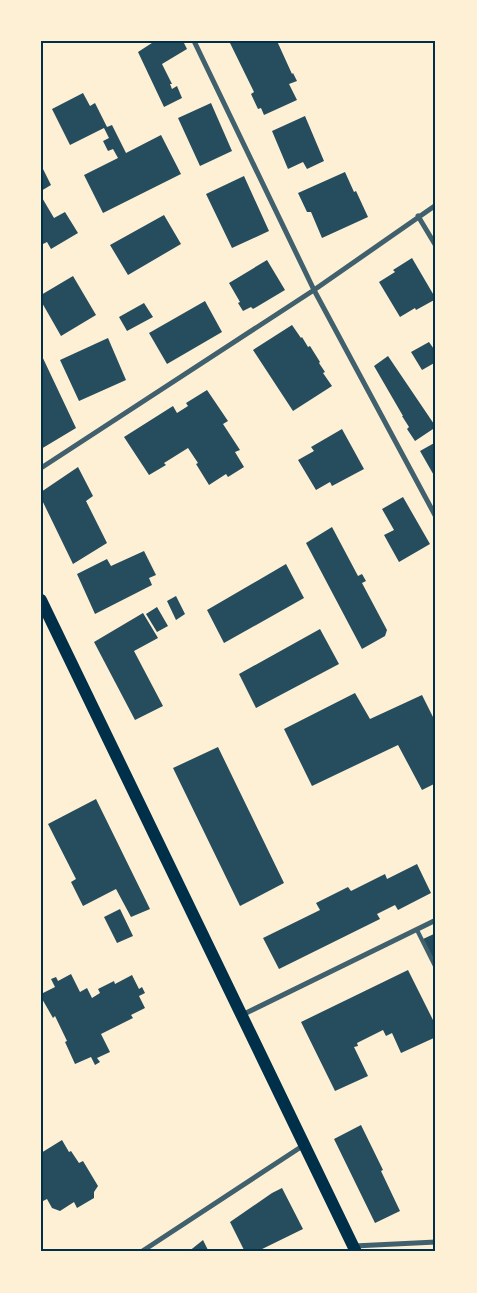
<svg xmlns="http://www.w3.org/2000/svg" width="477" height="1293" font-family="'Exo 2',sans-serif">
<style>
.building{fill:#264d5e}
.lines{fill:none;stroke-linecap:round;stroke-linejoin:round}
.service{stroke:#3f606c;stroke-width:4}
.minor{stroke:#3f606c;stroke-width:5}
.primary{stroke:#003049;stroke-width:12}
.neatline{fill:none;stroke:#003049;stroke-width:2}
</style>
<rect width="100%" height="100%" fill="#fdf0d5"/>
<path class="building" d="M155,41H183L187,49L162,64L172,84H170L172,89L177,86L182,98L164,107L138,52Z
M234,41H277L292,74L293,73L297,81L289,84L297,100L264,115L261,108L258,109L251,94L254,92L230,43Z
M83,93L90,106L95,103L107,127L112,125L126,153L161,135L181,174L103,213L84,175L118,158L113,149L108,151L103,141L109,138L104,128L70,145L52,109Z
M211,103L232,151L200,166L178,118Z
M305,116L324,161L307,169L303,162L288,169L272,131Z
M41,165L51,185L41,191Z
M345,172L354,192L356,191L368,217L322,238L311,212H307L298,193Z
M244,176L269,231L232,248L206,194Z
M41,196L54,218L65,212L78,233L51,249L47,242L41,245Z
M164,215L181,244L128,275L110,245Z
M412,258L436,299L416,310L415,308L400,317L379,282L395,272L393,270Z
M267,260L285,290L253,309L251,307L243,311L238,303L240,302L229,283Z
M73,276L96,315L61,336L41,301V295Z
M205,301L222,332L167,364L149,333Z
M144,303L153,317L127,331L119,317Z
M292,325L301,338L302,337L308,347L310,346L320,362L319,363L325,372L323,373L332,386L293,411L253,350Z
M108,338L126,380L79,401L60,360Z
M429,342L436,352V362L422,370L411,352Z
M41,354L76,428L41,449Z
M388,356L436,427L415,441L407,429L409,427L402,416H403L374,366Z
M207,390L228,421L223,424L240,450L235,452L244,467L228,477L226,474L209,485L196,464L198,463L188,448L164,463L166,465L149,475L124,437L173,406L177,413L188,406L186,403Z
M342,429L364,469L332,486L330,482L316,490L298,460L314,451L311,447Z
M436,442V479L420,451Z
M78,467L93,496L86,501L107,543L73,564L41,498V492Z
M403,497L430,544L399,562L384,535L394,530L382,509Z
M332,527L358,576L362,574L366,581L362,583L387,630L385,636L362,649L306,543Z
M144,551L156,575L149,578L152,585L95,614L77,574L107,559L111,566Z
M286,564L304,598L224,643L207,610Z
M176,596L185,614L176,620L167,601Z
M157,607L168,626L157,632L146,614Z
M143,613L158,638L134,651L163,706L135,720L94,642Z
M320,629L339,664L256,708L239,674Z
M355,693L370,719L422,695L436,723V783L422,790L398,745L312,786L284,729Z
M218,747L284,883L240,906L173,768Z
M96,799L150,909L131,917L116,889L83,906L71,882L76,879L48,824Z
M417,864L431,893L398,910L395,905L377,914L380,919L279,969L263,938L320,910L316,903L348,887L351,891L385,874L387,879Z
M120,909L133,936L117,943L104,917Z
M436,933V964L423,939Z
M408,970L436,1026V1037L401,1053L392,1033L386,1036L383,1030L357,1043L358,1046L354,1047L368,1076L335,1091L301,1022Z
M71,974L80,992L87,988L92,998L100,993L98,989L114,981L115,984L132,975L139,989L142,987L145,993L139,996L145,1008L131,1015L133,1018L101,1034L110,1052L97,1058L100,1062L95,1065L91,1057L75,1064L65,1042L67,1041L55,1016L53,1018L41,997V994L55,987L51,979L56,977L58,981Z
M361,1125L383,1170L381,1171L400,1211L375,1223L334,1139Z
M62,1140L69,1152L71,1151L79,1163L83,1161L98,1186L94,1192V1198L77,1208L74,1202L60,1211L52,1208L47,1199L41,1202V1153Z
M282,1188L303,1229L256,1252H245L230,1222L272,1193Z
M203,1240L209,1252H188Z"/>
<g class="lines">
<path class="service" d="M417,930L436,968"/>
<path class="minor" d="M194,41L314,290L436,517
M418,216L436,246
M41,468L314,290L436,205
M242,1015L436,920
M354,1246L436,1242
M141,1252L304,1145"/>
<path class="primary" d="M41,600L356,1252"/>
</g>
<rect width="477" height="1293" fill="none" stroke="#fdf0d5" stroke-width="85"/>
<rect x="42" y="42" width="392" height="1208" class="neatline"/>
</svg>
